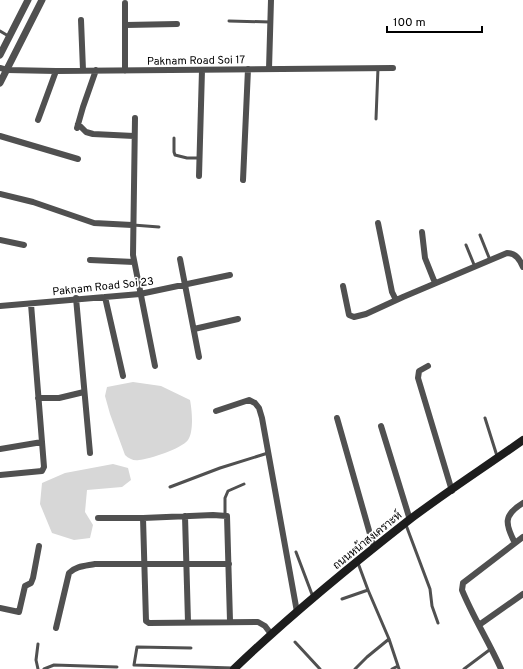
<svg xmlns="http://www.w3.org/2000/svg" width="523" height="669" font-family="Overpass,Sarabun,sans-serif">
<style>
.green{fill:#d7d7d7}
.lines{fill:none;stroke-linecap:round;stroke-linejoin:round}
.service{stroke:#505050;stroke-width:3}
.minor{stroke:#505050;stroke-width:6}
.tertiary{stroke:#505050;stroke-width:7}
.secondary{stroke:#1d1d1d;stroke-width:8}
.labels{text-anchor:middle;stroke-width:3.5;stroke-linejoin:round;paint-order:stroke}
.street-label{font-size:11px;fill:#000;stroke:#fff}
</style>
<rect width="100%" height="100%" fill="#fff"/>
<path class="green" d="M133,382L161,386L190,400C192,410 194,431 188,440C181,449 150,459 139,460C134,461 129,459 125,455L110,414L105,396L107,387Z
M113,464L128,468L131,480L122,487L87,490L85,512L93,525L90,538L74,540L52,533L40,504L42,483L65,473Z"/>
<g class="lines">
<path class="service" d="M229,21L270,22
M0,31L10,37
M376,119L378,68
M174,138V152L175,155L187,158H199
M133,225L159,227
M480,235L490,260
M466,245L475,267
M485,418L497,456
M170,487L220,468L268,453
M225,515V498L228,491L244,484
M406,525L430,589L432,606L438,623
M296,552L313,597
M358,563L368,590L389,639L399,669
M342,599L368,590
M295,642L320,669
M191,648L137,647L134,665L233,668
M38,669L36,660L38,644
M44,669L54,665L117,667
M355,669L367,657L389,639
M392,669L398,666
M464,669L492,648"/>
<path class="minor" d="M81,20L83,70
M126,25L177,24
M0,68L7,70L56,71L393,68
M269,69L271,0
M125,71V3
M135,118L133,255L155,366
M38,120L56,71
M78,124L86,132L93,134L134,136
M77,128L83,107L96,70
M0,136L78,159
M199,176L202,70
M243,180L248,69
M0,194L33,202L94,223L132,225
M378,223L392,292L396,300
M422,232L425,258L435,283
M0,240L24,245
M180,259L199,357
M90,260L134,262
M343,286L349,315L354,317L366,314L403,297L507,253C516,253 520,260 523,267
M105,297L123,376
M76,298L90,453
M0,306L140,294L230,275
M194,329L238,319
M428,366L419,371L418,378L452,491
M38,398H59L84,392
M216,411L249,400L255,403L259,408L262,418L297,612
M337,418L374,548
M381,426L410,520
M0,449L42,442
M0,475L42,471L44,467L31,304
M185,516L188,622
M98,518H143L213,515L227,516L230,621
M143,518L146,621L149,623L258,622L265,626L271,634
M515,543C505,524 503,515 523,503
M0,608L19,612L25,586L31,583L33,578L39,546
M479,625L523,594
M56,628L69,573C76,566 85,566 95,564H229
M501,669C489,642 473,617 462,590L463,583L523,537"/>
<path class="tertiary" d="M0,55L28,0
M0,83L42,0"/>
<path class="secondary" d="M234,669C289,616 349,567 409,520C446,492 485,467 523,440"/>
</g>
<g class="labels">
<g class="street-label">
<text transform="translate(196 60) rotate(-1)" y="4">Paknam Road Soi 17</text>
<text transform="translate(103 286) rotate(-6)" y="4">Paknam Road Soi 23</text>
<text transform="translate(367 540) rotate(-39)" y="4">ถนนหน้าสงเคราะห์</text>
</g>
</g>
<path d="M387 26v6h95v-6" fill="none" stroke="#000000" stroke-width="2"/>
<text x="393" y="26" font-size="12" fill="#000000" stroke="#ffffff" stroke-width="3" paint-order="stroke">100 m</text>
</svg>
